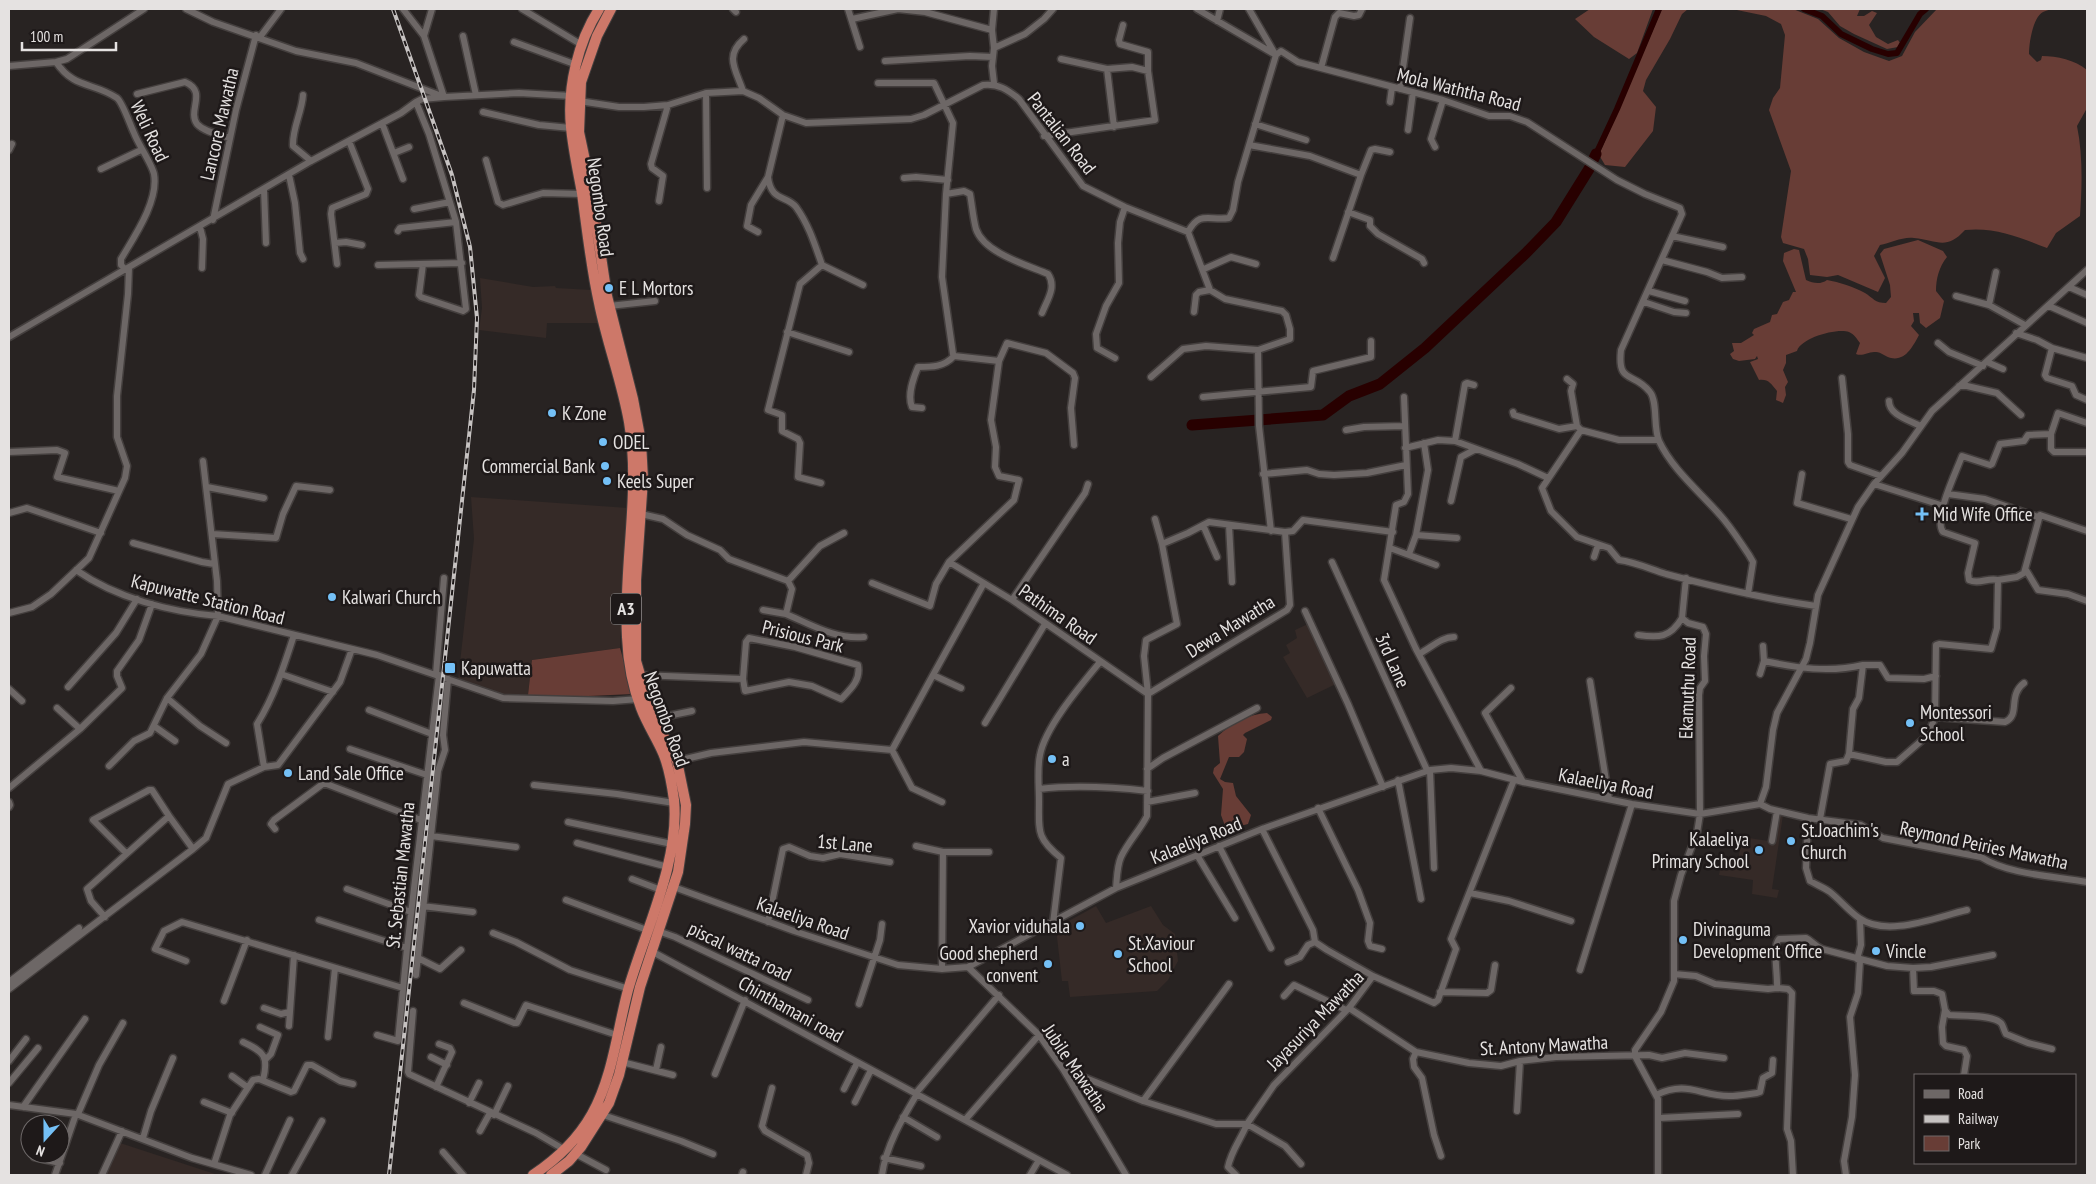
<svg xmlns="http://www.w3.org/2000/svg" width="2096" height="1184" font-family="'PT Sans Narrow',sans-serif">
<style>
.built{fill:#352a27}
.green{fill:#683d36}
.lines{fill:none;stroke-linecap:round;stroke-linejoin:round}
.canal{stroke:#280000;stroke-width:6}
.river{stroke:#280000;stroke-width:11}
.minor-casing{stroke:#443f3e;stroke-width:9}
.highway-casing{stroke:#443f3e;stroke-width:12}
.minor{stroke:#6d6766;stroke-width:6}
.highway{stroke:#cd7869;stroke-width:10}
.rail-casing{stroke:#c6c2c1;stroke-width:4}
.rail{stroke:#1e1919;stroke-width:2;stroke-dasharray:5.5;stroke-linecap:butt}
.poi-dot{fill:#74c0f6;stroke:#1e1919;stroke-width:2}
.labels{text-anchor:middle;stroke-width:5;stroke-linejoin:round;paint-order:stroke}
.shield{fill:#1e1919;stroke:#a9a6a5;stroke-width:1}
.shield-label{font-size:18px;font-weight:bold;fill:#e5e2e1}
.street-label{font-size:19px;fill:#e5e2e1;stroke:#1e1919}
.poi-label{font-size:19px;fill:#e5e2e1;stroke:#1e1919;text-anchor:start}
</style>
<rect width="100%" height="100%" fill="#282322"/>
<path class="built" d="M480,278L533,287L555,286L556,288L592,290L598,323H547L546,338L479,330L482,308Z
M471,497L628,508L620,648L532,660L528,695L501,694L458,680L474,539Z
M1308,624L1336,684L1307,698L1283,657L1290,653L1286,645L1297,638L1295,630Z
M1774,814L1783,815L1772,889L1779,890L1777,898L1752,894L1753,880L1719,875L1722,858L1738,861L1742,837L1769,841Z
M1096,906L1106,923L1151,906L1163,925L1175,934L1178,961L1168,980L1157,991L1070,997L1068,981H1062L1056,928Z
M117,1142L215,1174L214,1175H102Z"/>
<path class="green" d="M1590,9H1653L1637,53L1629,59L1594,37L1575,19Z
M1662,9H1688L1682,14L1670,39L1646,80L1643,91L1656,107L1653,131L1625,167L1605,165L1599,155Z
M1732,9H1793L1818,19L1839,38L1864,52L1889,61L1902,56L1915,32L1937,9H2055C2052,9 2047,10 2043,12C2033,17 2029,43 2029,54L2037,62L2041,60L2042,56C2057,56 2075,60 2087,70V108L2077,126C2083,155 2082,187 2080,216L2056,233L2047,248C2019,237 1995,227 1965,230C1946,251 1937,240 1914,238C1904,236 1890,243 1880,245L1874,256L1885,278L1878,292L1838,275L1827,277L1810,275L1808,259L1804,249L1783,243L1781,237L1791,171L1769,110L1773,98L1780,88L1785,35L1781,24L1766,16Z
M1820,9H1860L1857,16H1864L1872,11L1877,13L1869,25L1876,37L1888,44L1898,40L1900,43L1898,47L1887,49L1854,34L1840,26L1828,12Z
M1918,240L1943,251L1947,257C1939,267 1936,279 1936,291L1944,301L1940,318L1926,328L1920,323L1919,313H1913L1914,321L1911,326L1919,335C1913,346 1906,361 1891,358C1886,357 1881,352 1876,352C1868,351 1863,357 1856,354L1860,343C1857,339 1854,334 1849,332C1836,328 1801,338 1797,351L1786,355V363L1783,370L1788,382L1785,387L1786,395L1783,403L1776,400L1777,391C1771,384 1769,379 1759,380L1750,362L1758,359L1757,356L1755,359L1739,361L1733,359L1730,354L1734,351L1732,343H1741L1754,335L1752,333L1754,329L1770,322L1772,315L1777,314L1783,302L1789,300L1793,292H1796L1783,261L1784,253L1794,249L1799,250L1806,280C1813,283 1820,285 1827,280C1839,282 1854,287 1865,293C1873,298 1875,303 1886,303L1891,297L1890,285L1880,254L1884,249Z
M620,648L633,694L567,697L528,695L532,660Z
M1267,713L1272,717L1271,720L1245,733L1243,735L1247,739L1244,752L1239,757H1229L1220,779L1225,782L1233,783L1236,796L1251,815L1248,824L1236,827L1226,834L1222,833L1220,829L1225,826L1221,815L1223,789L1213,773L1214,768L1220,763L1218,736C1231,724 1249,714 1267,713Z"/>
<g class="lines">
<path class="canal" d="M1804,9L1822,16L1841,34L1872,49L1888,54L1897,53L1920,14L1926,9
M1596,154L1617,109L1659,9"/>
<path class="river" d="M1192,425L1323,415L1349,396L1380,384L1425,348L1526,253L1556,222L1589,169L1596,154"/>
<g class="minor-casing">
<path id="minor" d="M186,9L213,22L296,51L356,63L444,97L519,93L572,96
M522,9L582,45
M733,9L736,12
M848,9L860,47
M994,9L992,30L994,48
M1197,9L1276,55
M1249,9L1275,54
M852,19L898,9L925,12L992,30
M1217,21L1220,9
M424,36L432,9
M463,36L476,95
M260,37L281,9
M514,42L577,65
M1061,59L1107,69L1114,127
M885,61L970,56L993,57
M56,62C74,89 93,82 117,98C123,103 130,125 134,133C138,144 152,164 154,174C159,201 134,237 121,259V265L126,270
M9,66L56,62L67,59L144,9
M1321,68L1335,17L1339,13L1354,16L1359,15L1362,9
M1107,69L1132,67L1148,71
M994,83L992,66L994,48L1025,34L1044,19L1053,9
M1400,89L1410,18
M743,91C736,70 724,56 744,39
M706,93L707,188
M137,94L185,82C208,92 187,110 197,124C204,132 221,135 230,138
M303,95C302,112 292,129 293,146L311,161
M579,101L619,107H644L668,105L706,93L743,91L759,98L783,115L806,123L911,119L924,115L983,85C998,83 1008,90 1019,99L1083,186L1125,207L1188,232L1210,290L1225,299L1282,311L1286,315L1290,329V339L1258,350L1259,426L1271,531
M416,102L429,134L456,222L466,309L463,311L421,297L419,295L423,264
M1390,102L1392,87
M483,112L539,125L571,128
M783,115L768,177C771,202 787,195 796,207C809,225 815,245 822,265L800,284L768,410L782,415V431L798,439L800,443L798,477L821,483
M382,123L403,179
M1255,124L1306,140
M1408,130L1413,92
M1044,136L1155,120L1148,71V52L1120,44L1119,40L1123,25
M1249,145L1310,156L1361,175L1333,258
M1435,147L1431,139L1443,100
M9,150L12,144
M394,153L409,147
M486,160L498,202L503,205L543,193L582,194
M101,169L141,150
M289,175L295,203L300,253L303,259
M1361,175L1371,150L1375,149L1390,152
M904,178L916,177L948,180
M264,189L266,243
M946,194L964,191L970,194C972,205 973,218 976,229C984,253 1027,265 1048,274C1057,287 1047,300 1042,313
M659,201L663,176L652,168L651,164L668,105
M414,209L450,202
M1348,212L1370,220V226L1378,234L1422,259L1424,263
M213,220L236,110L256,35
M200,227L203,239L202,268
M398,231L400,228L456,222
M758,232L747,226L751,205L768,177
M1188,232C1200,210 1209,221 1229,218L1233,210L1238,182L1276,55L1281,51L1298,62L1443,100L1489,116H1510L1527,122L1617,180L1645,194L1680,208L1682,214L1621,350C1617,385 1634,371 1650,392C1658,402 1653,428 1659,441C1672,469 1700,492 1720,515C1731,527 1740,542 1749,555L1753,562L1748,594
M1672,236L1723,247
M335,243L346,242L362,245
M1662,260L1707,272L1722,278L1742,277
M337,264L331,214L332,208L366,194L368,189L349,141
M378,265L462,263
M822,265L863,285
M1204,269L1231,257L1256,264
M1996,272L1989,305L2025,325
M2069,287L2087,295
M1649,291L1685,301
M1956,296L1989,305
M1644,302L1674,312L1686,313
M609,306L655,301
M2049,306L2087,323
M1194,312L1196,295L1199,292L1210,290
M787,332L849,352
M2016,333L2037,340L2052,348L2045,375L2047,378L2072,386L2076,395L2087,400
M9,337L311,161L401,113L416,102L422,99L444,97L424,36L403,9
M1938,343L1949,352L1983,366
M2052,348L2087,358
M1115,358L1097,348L1096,334L1106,306L1119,283L1118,243L1120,222L1125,207
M999,361L1007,343L1046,353L1073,373L1075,378L1071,408L1074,445
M1987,362L2003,369
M1151,377L1183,349L1206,346L1258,350
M1842,378L1848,434V462L1850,465L1881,476
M1567,379L1573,384L1571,391L1577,426L1581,430L1619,440H1658
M1959,386H1967L1997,393L2021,415
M1203,397L1311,387L1313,371L1371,357V341
M1404,397L1408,494L1404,502L1396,505L1384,580L1416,649L1481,771
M1889,401C1889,415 1909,420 1920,426
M922,408L912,407C907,395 913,379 918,367C932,367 944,367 954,356
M1513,412L1514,415L1559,429L1577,426
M1346,430L1364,427L1405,426
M1581,430L1542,488L1551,511L1577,537L1609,548L1619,560C1635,562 1650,569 1666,574C1715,587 1765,599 1816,606
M2051,434L2058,413L2087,423
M1455,441L1465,384L1467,383L1474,385
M1405,448L1438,440L1455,441L1518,464L1548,478
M9,452L57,450L65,453L57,477L119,491
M1263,474L1307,470L1319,474L1334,475L1367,473L1406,465
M1802,474L1797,503L1851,519
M1874,484L1944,506
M207,487L264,498
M1948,494L1985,499L2038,517
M1451,501L1461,457L1476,449
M9,513L27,508L101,533
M641,514L663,519L687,535L720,550L729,559L788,581L792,589L786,614C810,624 836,640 864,637
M1155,519L1162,544
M1203,525L1217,557
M1229,525L1232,582
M212,534L276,538L283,514L296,486L330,490
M1416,535L1457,538
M133,543L202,562L214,564
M1390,548L1436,565
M1409,554L1416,535L1428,470L1424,443
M1594,557L1598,545
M949,562L1012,600L1148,694
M1332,562L1427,770
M76,570C116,598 170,612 218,616L377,655L503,698L613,701L639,699
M2026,570L2038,590L2068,594L2087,601
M1998,580L2017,577L2024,573L2040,515L2087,531
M788,581L820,546L844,533
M872,583L930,606L936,584L949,562L1014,500L1019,480L999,476L995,467L996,447L991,420L999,361L954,356L953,354L942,277L946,194L953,123L934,83H878
M1012,600L1085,493L1088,484
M763,610L786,614
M1305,611L1348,704L1383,787
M9,613L32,607L51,594L89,558L125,478L127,466L117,437V396L128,294L129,268
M1638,635C1659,638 1670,638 1682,618
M1419,654C1431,648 1441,637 1454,637
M1764,661C1797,668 1829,673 1863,665L1859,698L1853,709L1849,754L1846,761L1830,764L1820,819
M1863,665H1880L1888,678L1924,679L1936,676
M281,674L333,692
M436,674L444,578
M1760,674L1764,661L1763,646
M639,675L743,679L746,642L749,638L795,647L858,665C861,680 851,689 841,699L812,686L789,682L745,691L743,679
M933,675L984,583
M1590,681L1609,799
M68,687L116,633L137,599
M1511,688L1485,713L1523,782
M9,689L22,701
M1148,694L1287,610L1290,605L1285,532
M167,698L200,726L226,743
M57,708L80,729
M369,710L432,734
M1935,717L2005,722C2021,715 2007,696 2024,683
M653,719L692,711
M985,723L1045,624
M154,726L175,741
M350,749L427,775
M892,750L912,788L942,802
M1849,754L1886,762H1897L1928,735L1935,717L1936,645L1939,644L1991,649L1997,628L1998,580C1988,577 1979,585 1969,580L1968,573L1975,543L1943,532C1933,519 1956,472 1962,456L1990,465L1992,464L2000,444L2024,441L2028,435L2051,434V449L2054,452H2087
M677,761L711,753L804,742L892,750L933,675L961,688
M109,766L134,741L150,733L167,698L201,654L218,616L217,581L203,461
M264,767L257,724C274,697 284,666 294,635
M1147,769L1163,758L1257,708
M1430,770L1434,868
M1398,780L1421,899
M534,785L617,794L674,803
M9,788L80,729L122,688L117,676V671L139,640L152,604
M1039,789C1074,785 1112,787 1148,791
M9,802L10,805L9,807
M1147,802L1195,793
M1760,804L1766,787L1773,730L1777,713L1806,659L1810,643L1818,595L1858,507L1874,484L1902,453L1932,411L2087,270
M1760,804L1770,809L1808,818L1861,825L1883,838L1981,857C2009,875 2054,876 2087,882
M1318,808L1358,890L1370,923L1368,941L1370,946L1382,949
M1808,818L1806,868L1810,881C1817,885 1825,888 1830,892C1840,900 1849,911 1859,918C1887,938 1936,917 1967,910
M568,822L672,844
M275,829L271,824L274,820L324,783L421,820
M1262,829L1313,930L1315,942L1327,950L1373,976
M431,836L516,847
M1772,841L1777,811
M577,843L668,867
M916,846L943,852
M1219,846L1271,948
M126,853L93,820L149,790H152L169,816
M1197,855L1235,918
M632,879L661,890
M671,886L794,931L898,965L942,969L968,967L1116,888L1262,829L1430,770L1451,768L1481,771L1523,782L1632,804L1700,814L1760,804
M1116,888C1117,878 1117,866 1121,857C1128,842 1140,830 1147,816L1148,694L1144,656L1146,640L1177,624L1162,544L1188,533L1209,522L1285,532L1293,531L1303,520L1393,532
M347,889L411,912
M1470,893L1509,901L1571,921
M566,900L647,930
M422,906L473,912
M105,917L91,901L87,889L169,816L193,849
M319,920L407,948
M768,922L783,849L789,847L810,856L823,858L840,854L890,862
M1053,923L1061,858C1036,838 1039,831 1039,801C1039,786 1037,769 1040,755C1045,727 1081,685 1100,662
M658,931L675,937L808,1000
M493,933L516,942L570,970L629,989
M651,951L1067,1175
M418,958L440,969L461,950
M186,961L155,949L164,931L182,922L403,988
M1288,962L1300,957L1308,945L1315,942
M968,967L1039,1035L1063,1069L1126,1175
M1913,968L1914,991H1934L1942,994L1945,1010L1949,1015C1960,1016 1992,1014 2001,1023C2003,1025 2004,1031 2006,1034L2028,1043L2052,1049
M942,969L943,852H989
M1580,970L1632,804
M1674,974L1696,976L1715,984L1768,989L1777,988L1788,989L1792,993L1787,1129L1791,1141L1793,1175
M416,975L438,771L445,750L443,735L448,679
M9,982L79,928
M1777,988C1778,976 1772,946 1779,939L1806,938C1812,941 1815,946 1822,949L1887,966L1913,968L1931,967L1993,955
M9,989L193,849L206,838L228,784L264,767L278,765L340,682L352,649
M1440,992L1487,993L1491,990L1495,965
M1284,996L1294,985L1346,1010
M224,1001L247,940
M464,1003L514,1023H517L526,1005L617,1035
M859,1004L880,940L882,924
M264,1008L281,1014L289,1012
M1349,1008L1416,1052L1469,1063L1501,1066L1520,1061L1556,1057L1649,1055L1662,1058L1685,1053L1724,1058
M1945,1010L1942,1027L1943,1043L1946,1046L1964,1050L1967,1056L1964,1075
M413,1011L408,1072L409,1074L536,1133L565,1150
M289,1026L294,955
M260,1027L278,1035L271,1054L266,1059
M377,1035L398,1041L407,948L439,675
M328,1037L335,968
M243,1042C264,1052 269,1056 263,1080
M1416,1052L1413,1059L1414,1067L1422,1078L1434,1135L1441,1156
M431,1057L447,1065
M9,1061L26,1039
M622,1062L673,1075
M1063,1069L1143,1101L1216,1124H1247L1274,1085L1349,1008L1373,976L1434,1003L1438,1000L1456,949L1451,939L1514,780
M656,1070L661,1047
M715,1074L745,1000
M232,1076L247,1087
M9,1083L38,1048
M436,1087L452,1052L450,1048L439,1044
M772,1088L762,1126L765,1131L807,1155L809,1163L806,1175
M844,1089L857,1063
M916,1093L999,995
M1656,1095C1687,1080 1700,1096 1729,1096C1739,1096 1748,1094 1757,1093L1760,1092L1763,1078L1772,1073L1773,1060
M1143,1101L1229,984
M204,1102L232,1113
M855,1102L871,1070
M469,1103L479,1083
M9,1105L76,1114L192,1158L251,1175
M23,1107L85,1019
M1517,1111L1520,1061
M78,1114L99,1065L123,1023
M494,1115L508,1086
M603,1115L681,1141L713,1154
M903,1117L937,1137
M1659,1118L1738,1114
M965,1120L1039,1035
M480,1131L490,1113
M143,1138L151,1111L173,1058
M443,1152L463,1175
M576,1154L606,1170
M34,1157L60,1163
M884,1158L921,1166
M214,1164L230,1115L253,1080L259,1079L291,1092L294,1091L307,1065H312L340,1081L353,1084
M55,1175L76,1114
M102,1175L122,1131
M265,1175L290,1120
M292,1175L322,1121
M742,1175L743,1172
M882,1175C886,1146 902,1119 917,1094
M1030,1175L1039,1160
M1236,1175L1228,1167C1231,1151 1241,1139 1247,1124L1285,1146L1301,1164
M1658,1175V1099L1635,1056V1050L1661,1012L1674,981V901L1681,875L1697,833L1700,814L1699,695L1700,688L1705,681L1704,656L1706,634L1703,627L1688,623L1682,618L1686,578
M1846,1175L1844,1161L1852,1117L1855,1075L1850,1017L1858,993L1860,961L1857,959L1861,945L1860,919"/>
</g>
<g class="highway-casing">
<path id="highway" d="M533,1175C557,1159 578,1139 592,1114C613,1076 617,1031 628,990C645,931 680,861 674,800C672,785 669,767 663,753C656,737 647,724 641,708C632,685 628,661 627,637C623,565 641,493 629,422C622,382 607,343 599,303C591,267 587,230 582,193C578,171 573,149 571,127C567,87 578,42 599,9
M551,1175L569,1161L581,1147L609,1103L619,1075L640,987L678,872L685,824L686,805L677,761L651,712L636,661V580L643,479L641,442L633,399L607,296L590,184L579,132L581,82L597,36L611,9"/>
</g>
<use href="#minor" class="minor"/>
<use href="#highway" class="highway"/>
<g class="rail-casing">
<path id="rail" d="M389,1175L474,390L477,318L470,247L452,175L393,9"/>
</g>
<use href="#rail" class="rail"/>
</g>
<g class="poi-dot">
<circle cx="609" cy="288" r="5"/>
<circle cx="552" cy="413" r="5"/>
<circle cx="603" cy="442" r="5"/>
<circle cx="605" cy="466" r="5"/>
<circle cx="607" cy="481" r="5"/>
<path d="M1919.5 506.5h5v5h5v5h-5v5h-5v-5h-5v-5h5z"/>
<circle cx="332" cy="597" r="5"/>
<rect x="444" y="662" width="12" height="12" rx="2.5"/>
<circle cx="1910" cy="723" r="5"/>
<circle cx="1052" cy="759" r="5"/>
<circle cx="288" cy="773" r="5"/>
<circle cx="1791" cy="841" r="5"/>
<circle cx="1759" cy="850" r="5"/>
<circle cx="1080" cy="926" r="5"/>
<circle cx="1683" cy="940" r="5"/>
<circle cx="1876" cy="951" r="5"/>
<circle cx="1118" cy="954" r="5"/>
<circle cx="1048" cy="964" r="5"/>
</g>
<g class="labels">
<rect class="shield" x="611" y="593.5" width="30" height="31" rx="4"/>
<g class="shield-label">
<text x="626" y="615">A3</text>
</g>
<g class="street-label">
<text transform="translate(1459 89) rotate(14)" y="7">Mola Waththa Road</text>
<text transform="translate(219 124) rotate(-77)" y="7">Lancore Mawatha</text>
<text transform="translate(150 131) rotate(65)" y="7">Weli Road</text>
<text transform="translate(1062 133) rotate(52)" y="7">Pantalian Road</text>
<text transform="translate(601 207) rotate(82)" y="7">Negombo Road</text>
<text transform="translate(208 599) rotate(14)" y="7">Kapuwatte Station Road</text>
<text transform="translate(1058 614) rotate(35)" y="7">Pathima Road</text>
<text transform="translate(1230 626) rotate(-32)" y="7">Dewa Mawatha</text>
<text transform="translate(803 636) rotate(14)" y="7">Prisious Park</text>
<text transform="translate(1393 660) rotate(66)" y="7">3rd Lane</text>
<text transform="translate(1687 688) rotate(-88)" y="7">Ekamuthu Road</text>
<text transform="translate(667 719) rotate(70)" y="7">Negombo Road</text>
<text transform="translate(1606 783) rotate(11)" y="7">Kalaeliya Road</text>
<text transform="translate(1196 840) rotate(-22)" y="7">Kalaeliya Road</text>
<text transform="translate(845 843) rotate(5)" y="7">1st Lane</text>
<text transform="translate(1984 845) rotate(12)" y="7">Reymond Peiries Mawatha</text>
<text transform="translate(400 875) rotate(-84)" y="7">St. Sebastian Mawatha</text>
<text transform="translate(803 918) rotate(19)" y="7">Kalaeliya Road</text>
<text transform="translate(740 951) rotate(26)" y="7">piscal watta road</text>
<text transform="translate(791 1009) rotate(29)" y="7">Chinthamani road</text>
<text transform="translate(1315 1020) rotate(-46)" y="7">Jayasuriya Mawatha</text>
<text transform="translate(1544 1045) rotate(-3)" y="7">St. Antony Mawatha</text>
<text transform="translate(1076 1068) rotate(56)" y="7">Jubile Mawatha</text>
</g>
<g class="poi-label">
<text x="619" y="295">E L Mortors</text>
<text x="562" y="420">K Zone</text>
<text x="613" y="449">ODEL</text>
<text x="595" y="473" text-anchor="end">Commercial Bank</text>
<text x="617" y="488">Keels Super</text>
<text x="1933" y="521">Mid Wife Office</text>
<text x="342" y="604">Kalwari Church</text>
<text x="461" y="675">Kapuwatta</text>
<text x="1920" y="719">Montessori<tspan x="1920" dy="22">School</tspan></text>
<text x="1062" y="766">a</text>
<text x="298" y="780">Land Sale Office</text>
<text x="1801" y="837">St.Joachim's<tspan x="1801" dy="22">Church</tspan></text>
<text x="1749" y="846" text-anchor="end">Kalaeliya<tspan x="1749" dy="22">Primary School</tspan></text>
<text x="1070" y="933" text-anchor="end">Xavior viduhala</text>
<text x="1693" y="936">Divinaguma<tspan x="1693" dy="22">Development Office</tspan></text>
<text x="1128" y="950">St.Xaviour<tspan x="1128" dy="22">School</tspan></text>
<text x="1886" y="958">Vincle</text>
<text x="1038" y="960" text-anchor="end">Good shepherd<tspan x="1038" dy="22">convent</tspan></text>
</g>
</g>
<rect width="2096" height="1184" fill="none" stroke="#e5e2e1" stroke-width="20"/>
<rect x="1914" y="1074" width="162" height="90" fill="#1e1919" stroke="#6e6969"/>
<rect x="1924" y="1090" width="25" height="8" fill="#6d6766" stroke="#6e6969"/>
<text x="1958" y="1099" font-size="15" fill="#e5e2e1">Road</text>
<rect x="1924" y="1115" width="25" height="8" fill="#c6c2c1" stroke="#6e6969"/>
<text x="1958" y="1124" font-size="15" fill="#e5e2e1">Railway</text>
<rect x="1924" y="1136" width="25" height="15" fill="#683d36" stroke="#6e6969"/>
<text x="1958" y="1149" font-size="15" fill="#e5e2e1">Park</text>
<g transform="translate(45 1139) rotate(201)"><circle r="24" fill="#1e1919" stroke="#6e6969"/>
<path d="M0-4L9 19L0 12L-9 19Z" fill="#74c0f6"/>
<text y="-8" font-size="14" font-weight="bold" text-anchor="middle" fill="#e5e2e1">N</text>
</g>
<path d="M22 42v8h94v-8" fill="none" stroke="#e5e2e1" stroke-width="2.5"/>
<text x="30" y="42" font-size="15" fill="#e5e2e1" stroke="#1e1919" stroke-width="4" paint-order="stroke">100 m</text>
</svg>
